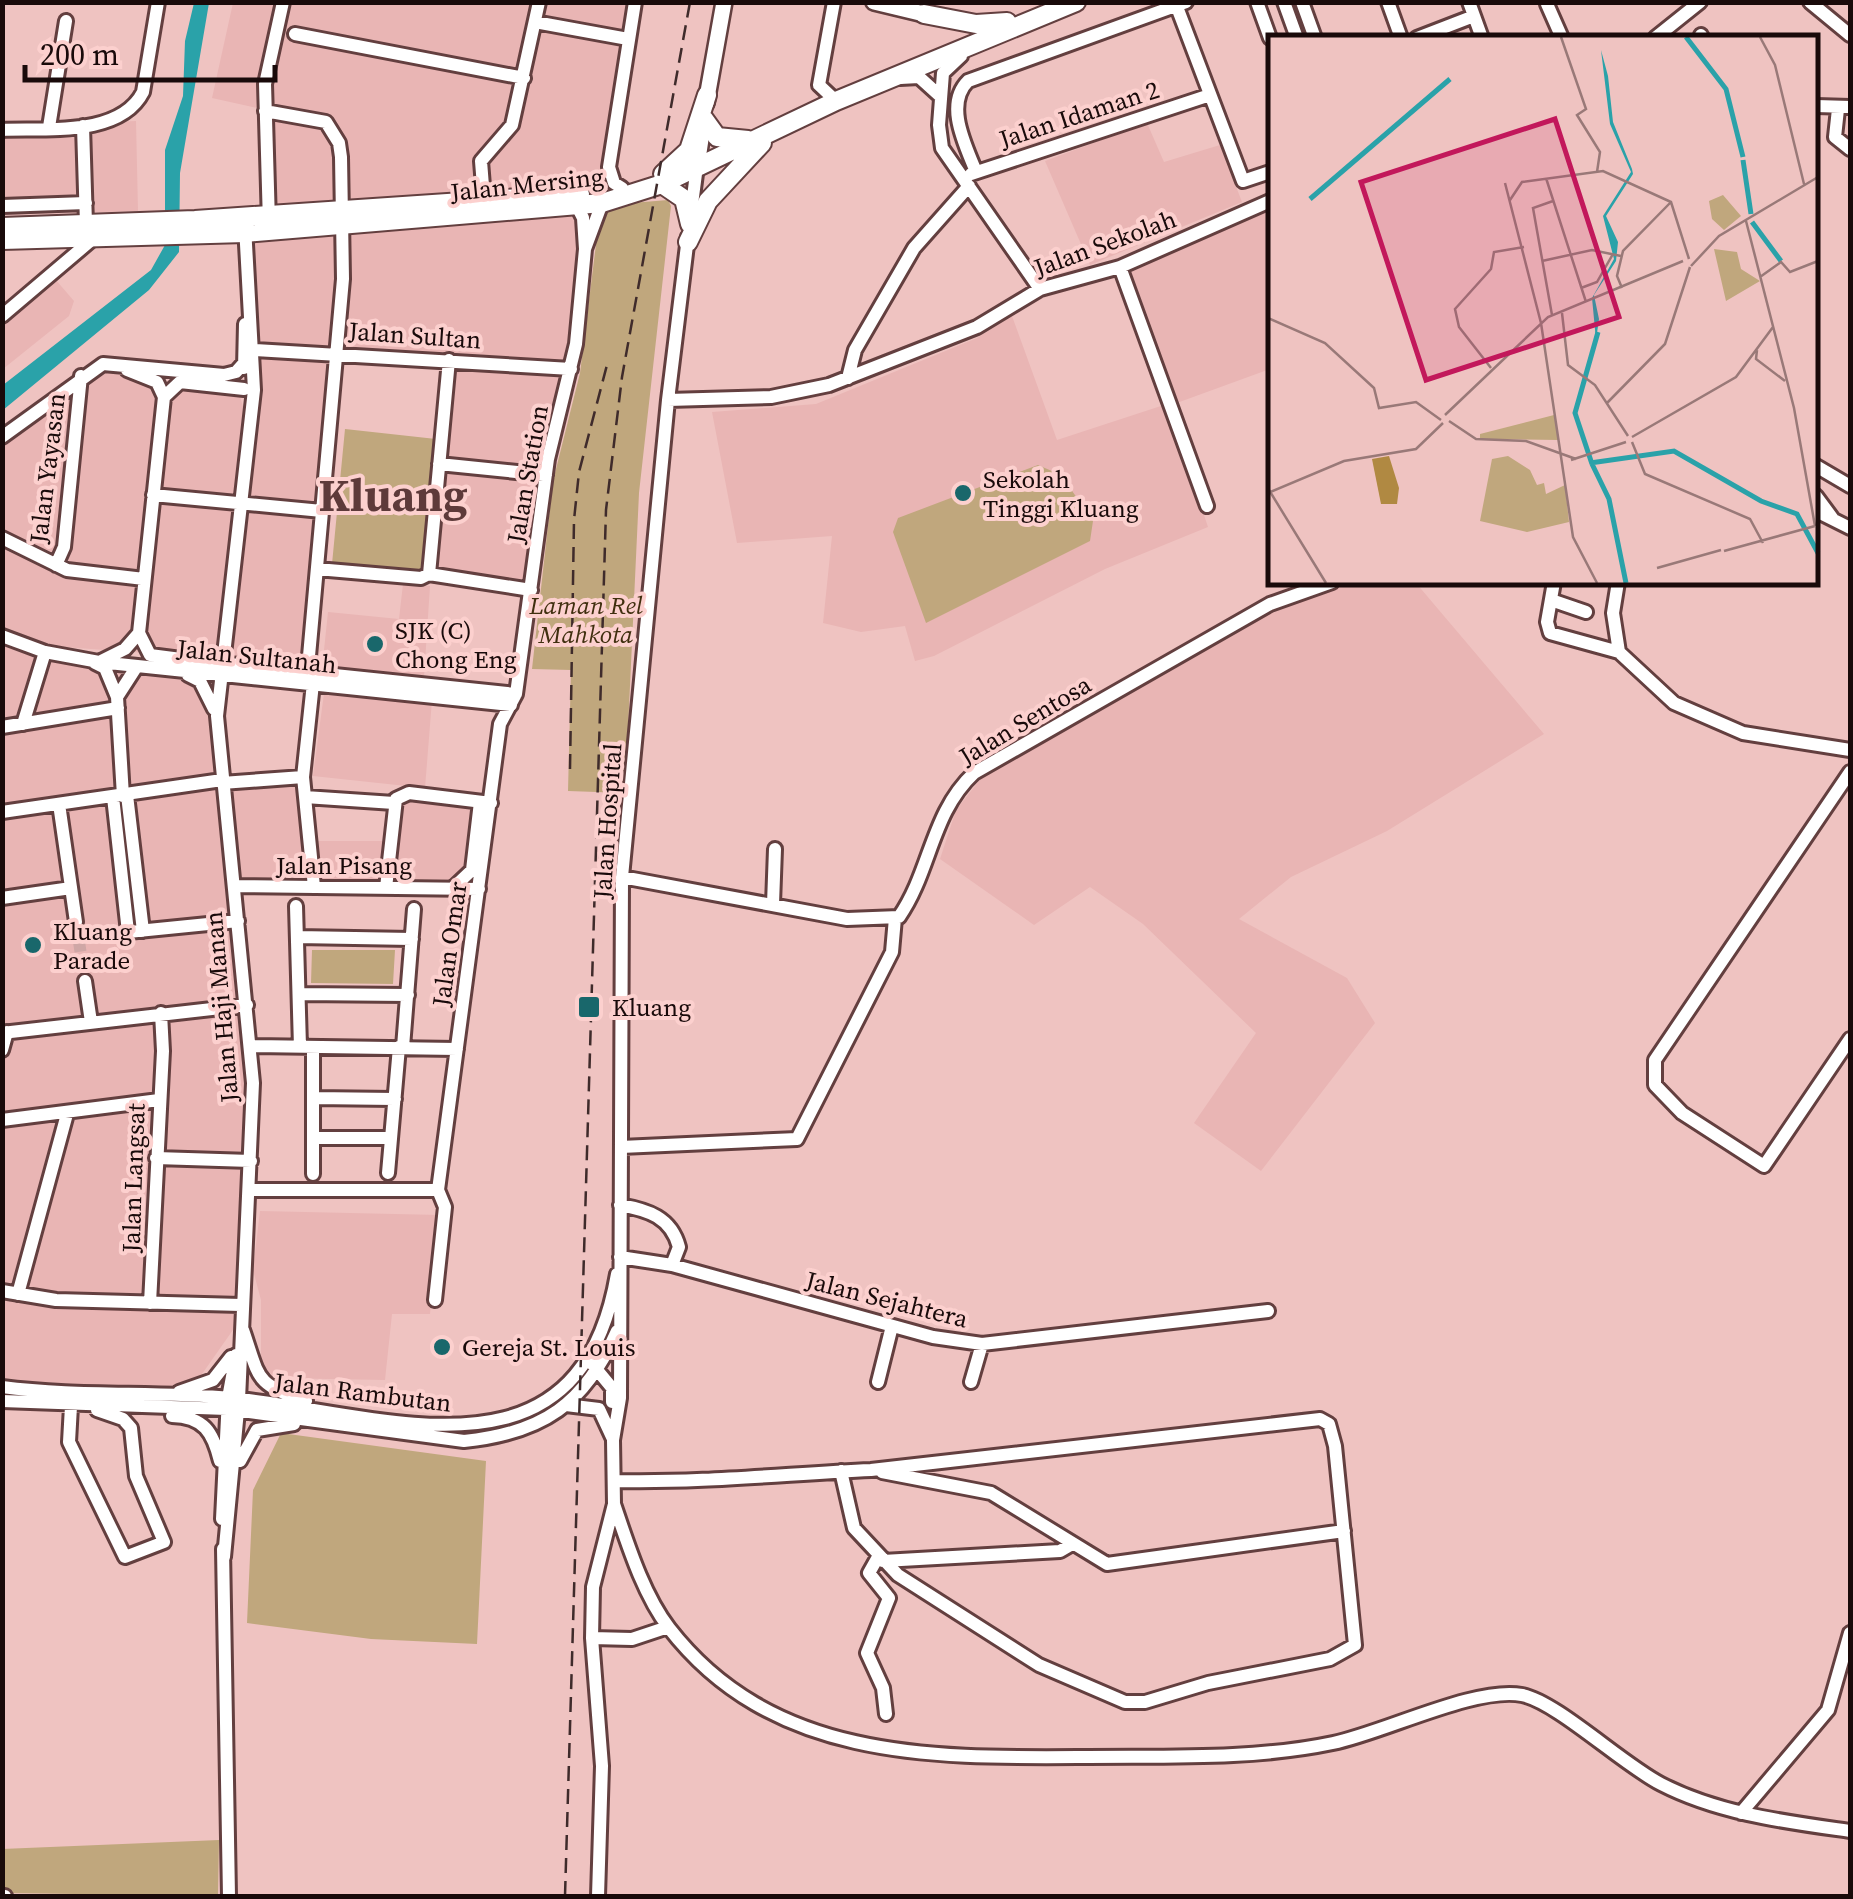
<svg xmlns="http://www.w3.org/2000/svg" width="1853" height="1899" font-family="'Source Serif 4',serif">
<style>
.built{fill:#e9b5b4}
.green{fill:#c0a77d}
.water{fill:#2aa2a9}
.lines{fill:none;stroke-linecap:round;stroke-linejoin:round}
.minor-tunnel{stroke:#cfa7a6;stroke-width:12;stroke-dasharray:12 6;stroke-linecap:butt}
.minor-casing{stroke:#633f3f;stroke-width:18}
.major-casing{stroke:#633f3f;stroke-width:20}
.highway-casing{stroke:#633f3f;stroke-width:22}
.minor{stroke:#fff;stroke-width:12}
.major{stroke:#fff;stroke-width:15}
.highway{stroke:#fff;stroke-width:18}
.rail{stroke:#3f2b2b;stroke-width:2.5;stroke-dasharray:15 8;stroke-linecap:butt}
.poi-dot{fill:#19676b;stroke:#fcd0ce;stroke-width:4}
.labels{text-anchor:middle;stroke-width:8;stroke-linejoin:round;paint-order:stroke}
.street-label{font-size:25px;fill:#190a0a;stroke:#fcd0ce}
.poi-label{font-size:25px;fill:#190a0a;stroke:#fcd0ce;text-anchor:start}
.park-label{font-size:25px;font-style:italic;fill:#402f0f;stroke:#fcd0ce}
.town-label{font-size:45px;font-weight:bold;fill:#5e3a3a;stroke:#fcd0ce}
.inset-river{fill:none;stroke:#2aa2a9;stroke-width:5}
.inset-road{fill:none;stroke:#997978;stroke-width:2.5}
.view{fill:#c2185b;fill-opacity:0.15;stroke:#c2185b;stroke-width:5}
.inset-edge{fill:none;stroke:#190a0a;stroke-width:5}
</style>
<rect width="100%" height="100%" fill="#efc3c1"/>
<path class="built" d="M233,3H643L612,174L595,189L265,210L262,109L212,98Z
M136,121L138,211L3,215L2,127Z
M1147,123L1164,162L1220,145L1242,202L1090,265L1045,161Z
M1270,208V369L1174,404L1127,273Z
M576,211L581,219L580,253L571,345L526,593L432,581L452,358L341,349L310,669L226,659L259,345L249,238Z
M49,272L74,301L69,316L3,369V311Z
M1012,316L1057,440L1167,404L1208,527L1105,569L934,656L915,661L905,626L861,632L823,623L832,536L737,543L712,412L816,404L977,338Z
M97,371L239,393L244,410L215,658L36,645L3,630V444Z
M1342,583H1416L1544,734L1387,831L1291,877L1239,919L1347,978L1375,1023L1261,1171L1194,1123L1256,1033L1143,924L1090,887L1034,925L940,859L956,810L986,772L1282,604L1330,591Z
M403,584L430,586L424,677L322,669L328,612L399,619Z
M2,641L192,680L212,711L248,1091L246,1189L235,1327L195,1384L172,1391L3,1382Z
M325,686L432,700L425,788L313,776Z
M300,774L307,841H387L393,798L484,799L461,886L239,890L227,780Z
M260,1211L440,1215L430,1314H392L385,1380L275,1378L261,1364V1300L253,1270Z"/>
<path class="green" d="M668,200L671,206L639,493L625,793L568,791L571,670L532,669L553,481L580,373L600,212L607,205Z
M345,429L436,439L422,573L332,564Z
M1038,465L1061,475L1093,521L1090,541L926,623L893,532L898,518Z
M312,950H395L393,984L311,983Z
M281,1433L486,1461L477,1644L371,1639L247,1623L253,1490Z
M219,1840L218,1896L3,1893L2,1849Z"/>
<path class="water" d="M194,3H209L180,173L179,252L149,290L3,410V385L151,270L165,245V150L183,96L185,41Z"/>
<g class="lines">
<path class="minor-tunnel" d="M76,922L85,981"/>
<g class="minor-casing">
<path id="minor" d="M834,2L819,85L836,101
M1257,2L1270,38
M1284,2L1297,38
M1302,2L1315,38
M1388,2L1401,38
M1469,2L1482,38
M1810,2L1850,35
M1547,4L1562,38
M1177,7L1243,181L1270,172
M535,22L628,39
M295,34L524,78
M1701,35L1702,38
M1417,38L1474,16
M1655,38L1700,2
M961,56L943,73L939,125L942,148L1040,289
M900,78L919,77L940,96
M1816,106L1850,107
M1838,109L1835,137L1850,149
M265,111L326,122L339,143L341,157L343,279L309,656L314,674L303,777L314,887
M83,126L86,224
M49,127L66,21
M2,130C45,128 120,137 143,92L158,2
M976,172C966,146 944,105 968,81L1186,2
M971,174L1210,95
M622,188L614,183L609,167L635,2
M484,199L481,161L512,125L539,2
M2,206L86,203
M691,212L697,166
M269,223L265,84L283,2
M585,249L602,203
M1120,267L1207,506
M2,316L95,237
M255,350L571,369
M244,368L245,324
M127,370L157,382L164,397
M848,378L855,350L914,248L969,186
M244,389L180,382L164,397L139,633L150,655L181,659L516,694
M668,400L771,397L829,385L977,327L1040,289L1120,267L1270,201
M2,437L103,364L224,375L236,372L244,363
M439,464L546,475
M1816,466L1850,486
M153,495L322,511
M1816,496L1833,519
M1816,511L1850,528
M2,538L67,570L144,579
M56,565L64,547L81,376
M317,569L421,578L429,574L531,590
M429,574L449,360
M1554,582L1547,622L1550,633L1619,652
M1618,582L1613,613L1619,652L1674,703L1743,733L1850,750
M1551,600L1586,612
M2,636L45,652L99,662L511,705
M101,661L125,649L139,633
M95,663L105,668L117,697L123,796
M188,675L200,681L214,709
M117,697L137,666
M23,724L45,652
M2,727L118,708
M1850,772L1655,1060V1085L1682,1113L1764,1166L1850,1039
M222,783L303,777
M127,795L143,931
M113,797L128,932L238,921
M305,797L394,803
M59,804L76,922
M2,812L222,780
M622,877L847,919L899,917C931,871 931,813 974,773L1270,604L1332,582
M234,886L479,889
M386,888L396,799L409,793L491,803
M453,888L472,870L480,802
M2,898L71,888
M773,904L775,849
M296,906L300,1047
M297,937L412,939
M85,981L91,1022
M299,994L408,995
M2,1033L247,1005
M252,1046L457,1049
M313,1047V1174
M403,1047L414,909
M2,1050L7,1032
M313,1098L395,1099
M2,1120L159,1100
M313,1138H391
M621,1147L797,1139L892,952L895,918
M156,1158L251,1161
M388,1173L399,1047
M251,1190H438
M438,1190L500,724L516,694L548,459L576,344L585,249L583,218L577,206
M620,1205C648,1210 671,1217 679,1247L672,1265
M620,1257L672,1265L933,1337L982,1344L1268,1311
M2,1291L56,1300L241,1305
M18,1294L67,1114
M435,1300L445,1207L438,1190
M150,1303L163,1051L161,1013
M243,1330C260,1379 254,1384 306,1401
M593,1365L612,1388V1402
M878,1382L892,1326
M971,1382L982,1344
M2,1387C78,1397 155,1391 231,1398C384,1413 579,1494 617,1274
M179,1392L213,1380L231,1357
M2,1401L227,1409L464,1441C543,1433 585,1404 617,1331
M566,1405L599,1409L612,1437
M71,1406L69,1442L125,1557L164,1542L136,1476L131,1428L123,1419L97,1410
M172,1416C204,1417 213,1432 220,1461
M240,1461L257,1430L294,1424
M882,1472L991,1493L1107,1564L1344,1531
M615,1481C701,1483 785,1474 871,1470L1320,1419L1329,1424L1335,1446L1355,1645L1330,1659L1208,1683L1145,1702H1125L1039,1665L898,1575L854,1528L841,1471
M614,1504C628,1545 643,1594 669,1628C772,1761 933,1758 1084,1757C1166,1756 1252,1760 1333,1743C1383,1733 1476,1686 1522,1695C1557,1702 1622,1764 1661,1784C1719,1814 1787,1822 1850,1831
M222,1519L228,1398L236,1355
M223,1549L229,1896
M224,1557L239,1400L253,1083L217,716L254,390L245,226
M878,1557L869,1573L889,1598L867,1653L883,1688L886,1714
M883,1561L1060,1551L1072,1544
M592,1638L632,1639L668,1627
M1741,1813L1828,1710L1850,1633
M2,1896H5
M598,1896L602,1766L592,1638L593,1587L614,1504L613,1440L620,1398L622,877L668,400L688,237"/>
</g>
<g class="major-casing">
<path id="major" d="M874,2L924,14
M706,103L724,2
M697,166L703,126"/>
</g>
<g class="highway-casing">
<path id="highway" d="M924,14L976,24L1007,22
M704,119L717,137L748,140
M663,174L689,150L707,95
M662,184L684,199L690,224
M2,227L195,220L580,194
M2,240L245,233L602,203L662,184L836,101L1076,2
M688,242L708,201L762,143"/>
</g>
<use href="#minor" class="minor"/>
<use href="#major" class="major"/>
<use href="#highway" class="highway"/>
<path class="rail" d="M570,769L574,520L579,472L608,361
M565,1896L606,510L622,377L690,2"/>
</g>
<g class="poi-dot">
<circle cx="963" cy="493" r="10"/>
<circle cx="375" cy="644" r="10"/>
<circle cx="33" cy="945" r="10"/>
<rect x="577" y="995" width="24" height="24" rx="5"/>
<circle cx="442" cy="1347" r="10"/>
</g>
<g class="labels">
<g class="street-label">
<text transform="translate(1079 114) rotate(-18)" y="9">Jalan Idaman 2</text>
<text transform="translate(527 184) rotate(-6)" y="9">Jalan Mersing</text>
<text transform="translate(1105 243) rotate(-20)" y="9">Jalan Sekolah</text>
<text transform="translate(415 335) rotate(4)" y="9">Jalan Sultan</text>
<text transform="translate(47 468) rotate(-83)" y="9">Jalan Yayasan</text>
<text transform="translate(527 474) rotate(-80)" y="9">Jalan Station</text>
<text transform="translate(257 656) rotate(6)" y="9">Jalan Sultanah</text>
<text transform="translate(1025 720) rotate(-31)" y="9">Jalan Sentosa</text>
<text transform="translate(607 821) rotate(-86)" y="9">Jalan Hospital</text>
<text x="344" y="874">Jalan Pisang</text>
<text transform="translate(449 944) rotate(-82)" y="9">Jalan Omar</text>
<text transform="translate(221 1007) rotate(-95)" y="9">Jalan Haji Manan</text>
<text transform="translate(133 1178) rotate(-88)" y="9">Jalan Langsat</text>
<text transform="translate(887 1299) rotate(14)" y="9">Jalan Sejahtera</text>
<text transform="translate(363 1392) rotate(7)" y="9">Jalan Rambutan</text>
</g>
<g class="poi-label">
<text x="983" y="488">Sekolah<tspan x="983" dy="29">Tinggi Kluang</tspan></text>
<text x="395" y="639">SJK (C)<tspan x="395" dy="29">Chong Eng</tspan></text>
<text x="53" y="940">Kluang<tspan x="53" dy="29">Parade</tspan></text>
<text x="612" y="1016">Kluang</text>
<text x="462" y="1356">Gereja St. Louis</text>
</g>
<g class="park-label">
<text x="586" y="614">Laman Rel<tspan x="586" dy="29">Mahkota</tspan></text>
</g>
<g class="town-label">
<text x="393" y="511">Kluang</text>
</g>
</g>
<g transform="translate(1268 35)">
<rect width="550" height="550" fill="#efc3c1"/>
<path d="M455,160L473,181L456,195L444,184L441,166ZM446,214L469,217L473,234L492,246L458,266ZM286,380L291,405L212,404V399ZM240,421L262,435L269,450L276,448L278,459L297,450L301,487L259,497L212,486L224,424Z" fill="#c0a77d"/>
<path d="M121,421L131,453L129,469H113L104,424Z" fill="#b08942"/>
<path d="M333,15L340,41L345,87L364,134L365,139L338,181L350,207L348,226L326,260L331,284L328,305L324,263L346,224L335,181L363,137L342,89Z" fill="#2aa2a9"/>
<path class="inset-river" d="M418,2L458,54L475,122M475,125L483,179M42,164L182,44M484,187L513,226M322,428L406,416L493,466L529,479L550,518M324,429L341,464L358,548M324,429L307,378L330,297"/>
<path class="inset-road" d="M293,2L318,74L309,80L332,117L329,137M492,2L507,30L536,149M278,143L318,267M237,148L273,288M242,165L254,147L335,136L403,167L421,224M478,186L526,373L547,491M274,226L324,215L353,221M423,231L451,201L550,142M492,242L513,227L522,237L550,226M313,253L329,247L345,219M354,253L349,241L355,216L403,167M294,278L300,330L327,350L360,401M284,280L265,173L285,166M0,283L57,308L106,353L111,373L148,367L173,385M273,288L305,502L329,548M489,315L488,324L517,346M223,333L191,292L187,274L223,234L226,217L256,212M339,368L397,309L422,232M177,380L280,282L415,226M181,386L208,404L258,406L308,424M364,402L468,342L505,292M364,407L377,439L482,484L495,508M303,425L358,407M1,455L58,548M0,458L76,426L148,414L175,388M456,516L547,491M389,533L453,515"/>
<path class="view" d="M287,84L351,282L158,345L93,147Z"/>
<rect width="550" height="550" class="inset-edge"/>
</g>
<rect width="1853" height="1899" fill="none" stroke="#190a0a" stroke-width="10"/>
<path d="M25 65v15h250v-15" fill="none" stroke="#190a0a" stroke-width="5"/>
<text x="40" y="65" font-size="30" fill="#190a0a" stroke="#fcd0ce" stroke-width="8" paint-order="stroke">200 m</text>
</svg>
